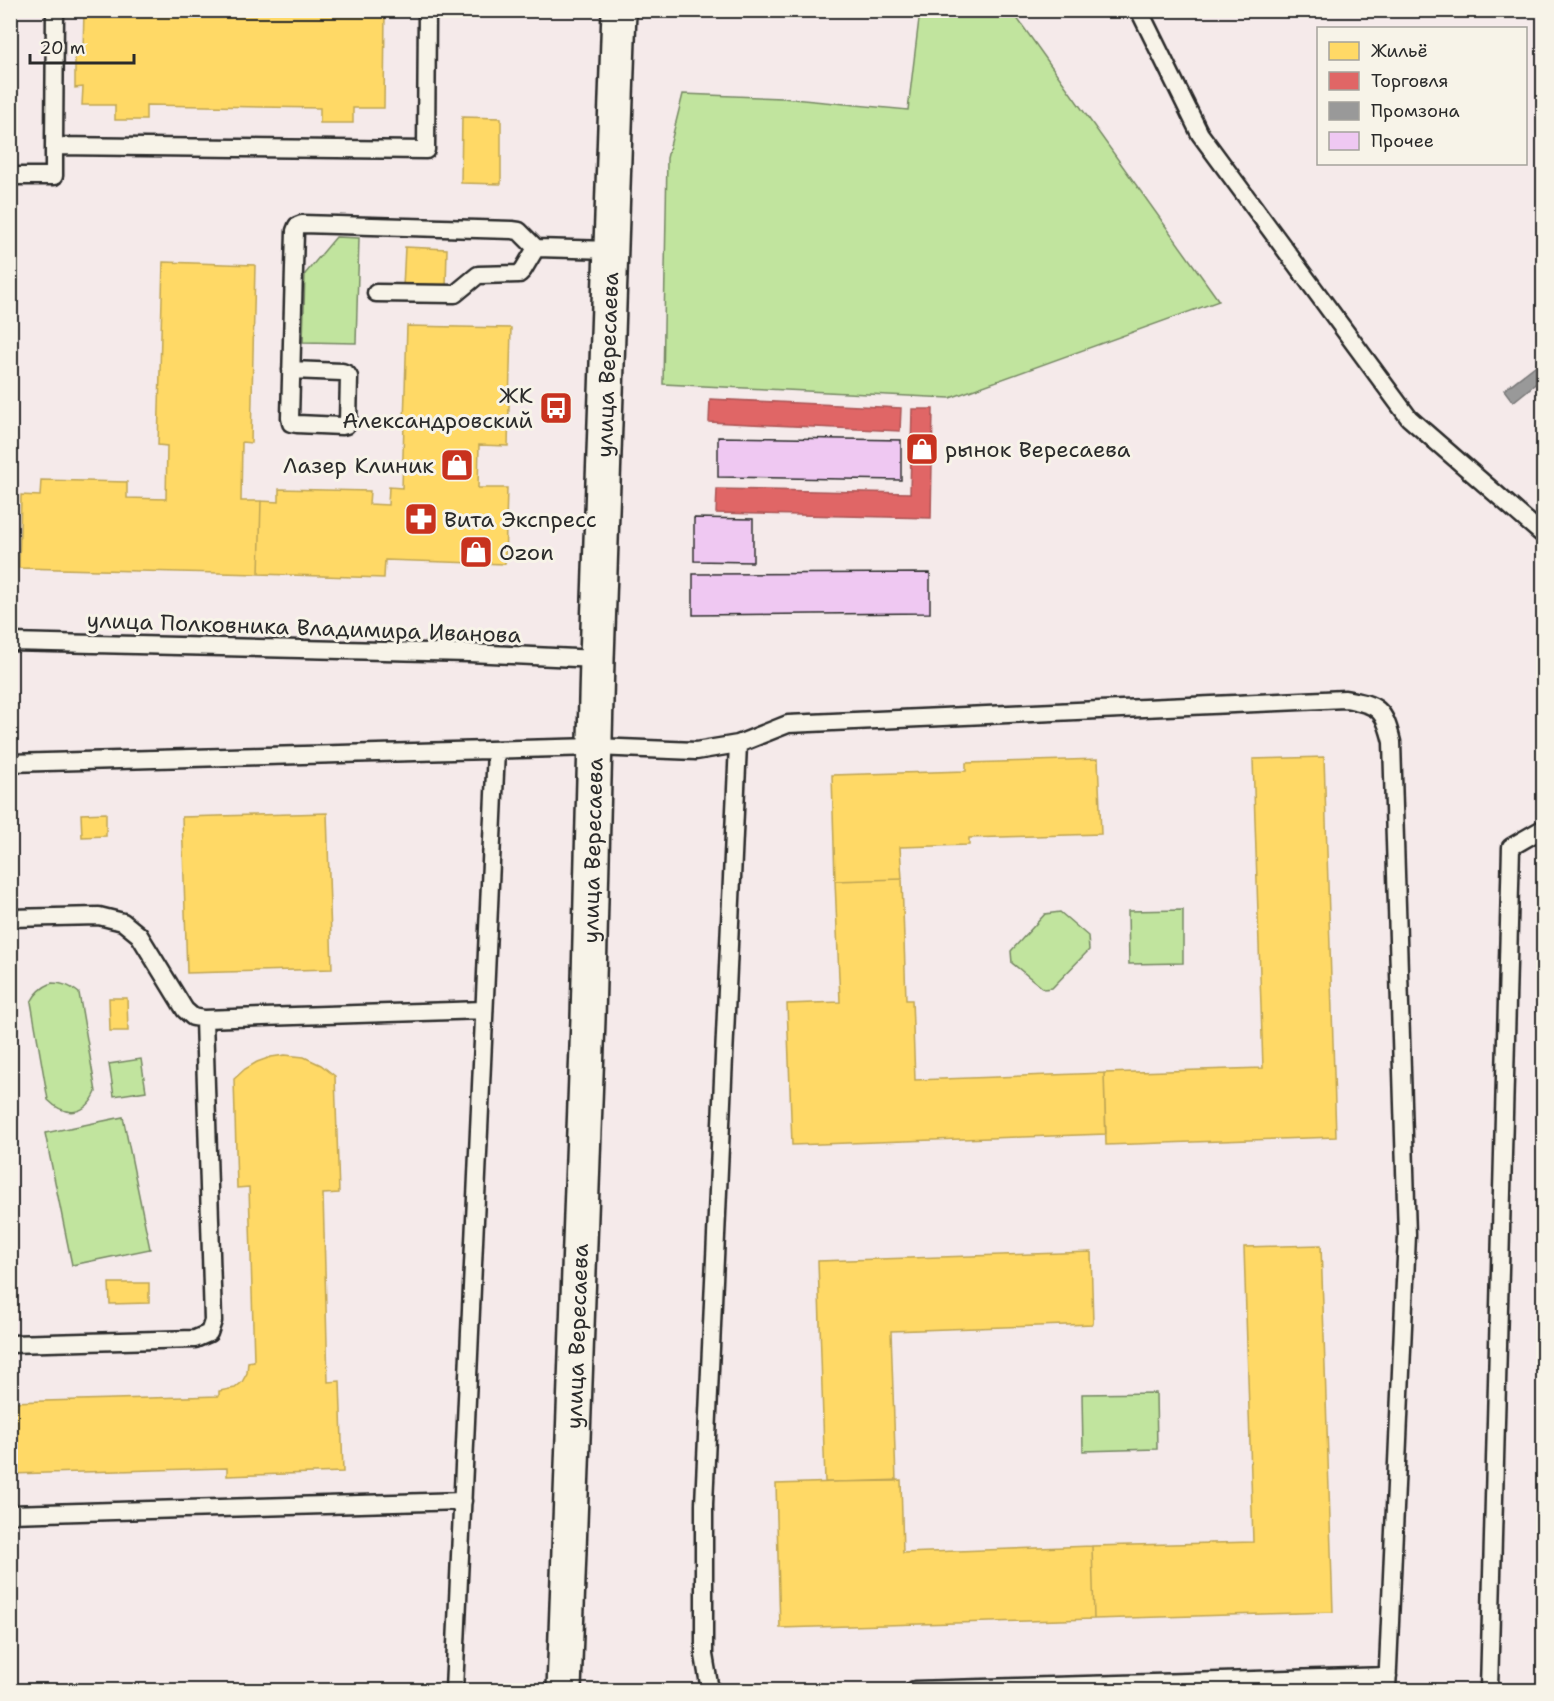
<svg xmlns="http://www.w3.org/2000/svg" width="1554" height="1701" font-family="'Shantell Sans',sans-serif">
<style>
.green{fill:#c1e49e;stroke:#768864;stroke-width:1.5}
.homes{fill:#ffd966;stroke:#bfa554;stroke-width:1.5}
.shops{fill:#e06666;stroke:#aa5454;stroke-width:1.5}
.industry{fill:#999;stroke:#787878;stroke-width:1.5}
.building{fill:#efc8f2;stroke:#2b2b2b;stroke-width:1.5}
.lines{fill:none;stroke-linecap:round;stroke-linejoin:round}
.service-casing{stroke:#2b2b2b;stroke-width:21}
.secondary-casing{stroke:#2b2b2b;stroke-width:38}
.service{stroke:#f7f3e8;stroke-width:16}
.secondary{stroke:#f7f3e8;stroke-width:33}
.labels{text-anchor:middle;stroke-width:6;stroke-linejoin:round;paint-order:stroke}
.street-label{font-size:22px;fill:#2b2b2b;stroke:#f7f3e8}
.poi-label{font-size:22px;fill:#2b2b2b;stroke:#f7f3e8;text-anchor:start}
</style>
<rect width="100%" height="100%" fill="#f5eaea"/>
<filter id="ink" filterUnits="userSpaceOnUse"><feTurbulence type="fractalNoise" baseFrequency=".0167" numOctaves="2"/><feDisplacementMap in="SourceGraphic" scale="12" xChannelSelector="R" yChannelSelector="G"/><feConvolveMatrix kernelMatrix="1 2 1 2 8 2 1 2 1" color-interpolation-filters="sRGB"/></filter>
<g filter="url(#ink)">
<path class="green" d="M920,11H1012L1219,301L950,398L663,384L667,158L683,94L782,98L908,110Z
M336,237L359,238L356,343L303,342L305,274Z
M1183,910V963L1129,964L1128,911Z
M1060,912L1088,936L1089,950L1052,988L1044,989L1012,963L1011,951L1045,914Z
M52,983C63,983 70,986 79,993L96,1092C86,1115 66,1118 48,1100L31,1002C36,992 42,987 52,983Z
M141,1059L146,1091L114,1096L109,1064Z
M123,1117L150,1249L72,1265L45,1133Z
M1156,1393L1157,1449L1083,1451L1082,1394Z"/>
<path class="homes" d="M145,10H385L384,108H353V123H320V108L146,105V120H115V105H82L83,87L75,88V50L83,51L84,11L145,12Z
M10,113H17L16,140H10Z
M462,117L501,118V184L461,183Z
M405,247L447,249L446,288L403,287Z
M163,262L255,265L251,443L242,442L241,501H261L259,574L19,568L21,495L40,496L41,480L127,482V498L166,499L167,446L158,445Z
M407,326L511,328L508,446L479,445L478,488H507L505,564L385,560L384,578L259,574L261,501L279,502V489L370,491L369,504L388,505L389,487L402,488Z
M1324,757L1336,1137L1106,1145L1104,1073L1263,1068L1253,759Z
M1098,759L1101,834L969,838V845L900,847L902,879L835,881L832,775L966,771V763Z
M106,813V836L82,837L81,814Z
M327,813L332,969L187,973L182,817Z
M902,879L906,1000H912L915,1080L1104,1073L1106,1134L792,1145L787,1004L840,1002L835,881Z
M109,998H127L128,1031H110Z
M285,1055L304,1057L321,1065L335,1076L339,1193L323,1194L328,1382L340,1381L343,1472L227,1476V1468L10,1474V1402L219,1396V1391L235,1388L242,1382L247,1373L248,1362L254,1361L249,1187L237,1188L234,1079L245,1069L257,1062L271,1057Z
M1321,1245L1333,1612L1094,1619L1092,1546L1253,1542L1244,1247Z
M1091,1252L1093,1324L891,1331L896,1481L825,1482L818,1261Z
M109,1283H149V1303L110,1304Z
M901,1480L903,1553L1092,1546L1094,1619L780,1628L776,1484Z"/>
<path class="shops" d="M710,399L901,408L900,431L709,422Z
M912,409H933L931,518L716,513L717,489L910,493Z"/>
<path class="industry" d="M1544,359V377L1513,402L1504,390Z"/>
<path class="building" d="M718,437L901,440V480L718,477Z
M694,518L753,519V562L694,561Z
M930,573V613L693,615V574Z"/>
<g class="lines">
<g class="service-casing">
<path id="service" d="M55,10L54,146L426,150L427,10
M1139,10L1200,134L1409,418L1541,533L1544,531
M10,176H54V146
M376,293L455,294L478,275L519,274L523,270L536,248L612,250
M291,370L342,372L347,374L349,377L348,422L346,425L342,426L297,424L291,423L290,418L295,231L297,226L302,224L512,230L519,231L536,248
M10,642L469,653L597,659
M10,763L595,747L696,751L738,744L788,724L1345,699C1378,705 1384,708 1392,742L1407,1235L1387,1690
M10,918L99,916L123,922L139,935L185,1010L193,1017L204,1019L484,1010
M10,1344L195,1339L209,1333L213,1321L204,1019
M10,1514L463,1501
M454,1690L496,750
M710,1690L704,1655V1504L738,744
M914,1690L1388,1676
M1489,1690L1511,847L1544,828"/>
</g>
<g class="secondary-casing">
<g id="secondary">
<path id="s1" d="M564,1690L588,1019L597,659L619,10"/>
</g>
</g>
<use href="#service" class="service"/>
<use href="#secondary" class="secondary"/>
</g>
</g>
<defs>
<g id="bus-square" transform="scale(1.725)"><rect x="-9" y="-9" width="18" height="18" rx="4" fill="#c8321e" stroke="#f7f3e8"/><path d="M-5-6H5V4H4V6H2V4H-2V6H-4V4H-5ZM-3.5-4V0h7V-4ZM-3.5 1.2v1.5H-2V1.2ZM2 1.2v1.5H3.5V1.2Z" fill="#fff"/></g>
<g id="shop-square" transform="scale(1.725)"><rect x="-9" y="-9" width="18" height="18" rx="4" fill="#c8321e" stroke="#f7f3e8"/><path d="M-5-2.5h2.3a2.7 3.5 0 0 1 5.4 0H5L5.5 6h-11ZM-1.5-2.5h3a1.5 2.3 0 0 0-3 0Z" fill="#fff"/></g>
<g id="pharmacy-square" transform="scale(1.725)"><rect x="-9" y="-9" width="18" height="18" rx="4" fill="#c8321e" stroke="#f7f3e8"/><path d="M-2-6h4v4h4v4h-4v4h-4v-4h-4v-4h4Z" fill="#fff"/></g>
</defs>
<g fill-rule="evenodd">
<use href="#bus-square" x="556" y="408"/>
<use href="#shop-square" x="922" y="449"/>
<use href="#shop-square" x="457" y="465"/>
<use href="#pharmacy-square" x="421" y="519"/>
<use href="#shop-square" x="476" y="552"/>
</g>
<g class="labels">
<g class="street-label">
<text dy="8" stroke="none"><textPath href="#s1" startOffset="1326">улица Вересаева</textPath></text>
<text transform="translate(304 627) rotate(2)" y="8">улица Полковника Владимира Иванова</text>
<text dy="8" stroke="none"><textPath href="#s1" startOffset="840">улица Вересаева</textPath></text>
<text dy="8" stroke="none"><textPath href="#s1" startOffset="354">улица Вересаева</textPath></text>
</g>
<g class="poi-label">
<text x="533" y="403" text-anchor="end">ЖК<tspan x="533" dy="25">Александровский</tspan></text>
<text x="945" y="457">рынок Вересаева</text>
<text x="434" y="473" text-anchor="end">Лазер Клиник</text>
<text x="444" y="527">Вита Экспресс</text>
<text x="499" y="560">Ozon</text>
</g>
</g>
<rect width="1554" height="1701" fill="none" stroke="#f7f3e8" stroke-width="36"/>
<rect x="18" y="18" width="1518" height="1665" fill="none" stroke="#2b2b2b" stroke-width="2" filter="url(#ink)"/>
<rect x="1317" y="27" width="210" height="138" fill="#f7f3e8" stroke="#a5a39c" stroke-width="1.5"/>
<rect x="1329" y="42" width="30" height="18" fill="#ffd966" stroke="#a5a39c" stroke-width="1.5"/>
<text x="1371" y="57" font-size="18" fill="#2b2b2b">Жильё</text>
<rect x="1329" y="72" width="30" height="18" fill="#e06666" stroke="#a5a39c" stroke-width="1.5"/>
<text x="1371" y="87" font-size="18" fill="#2b2b2b">Торговля</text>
<rect x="1329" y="102" width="30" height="18" fill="#999999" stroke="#a5a39c" stroke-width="1.5"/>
<text x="1371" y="117" font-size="18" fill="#2b2b2b">Промзона</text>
<rect x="1329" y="132" width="30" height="18" fill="#efc8f2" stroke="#a5a39c" stroke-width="1.5"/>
<text x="1371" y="147" font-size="18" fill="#2b2b2b">Прочее</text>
<path d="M30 54v9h104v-9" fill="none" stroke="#2b2b2b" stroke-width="3"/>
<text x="39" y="54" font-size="18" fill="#2b2b2b" stroke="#f7f3e8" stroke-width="4.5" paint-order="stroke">20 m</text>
</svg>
